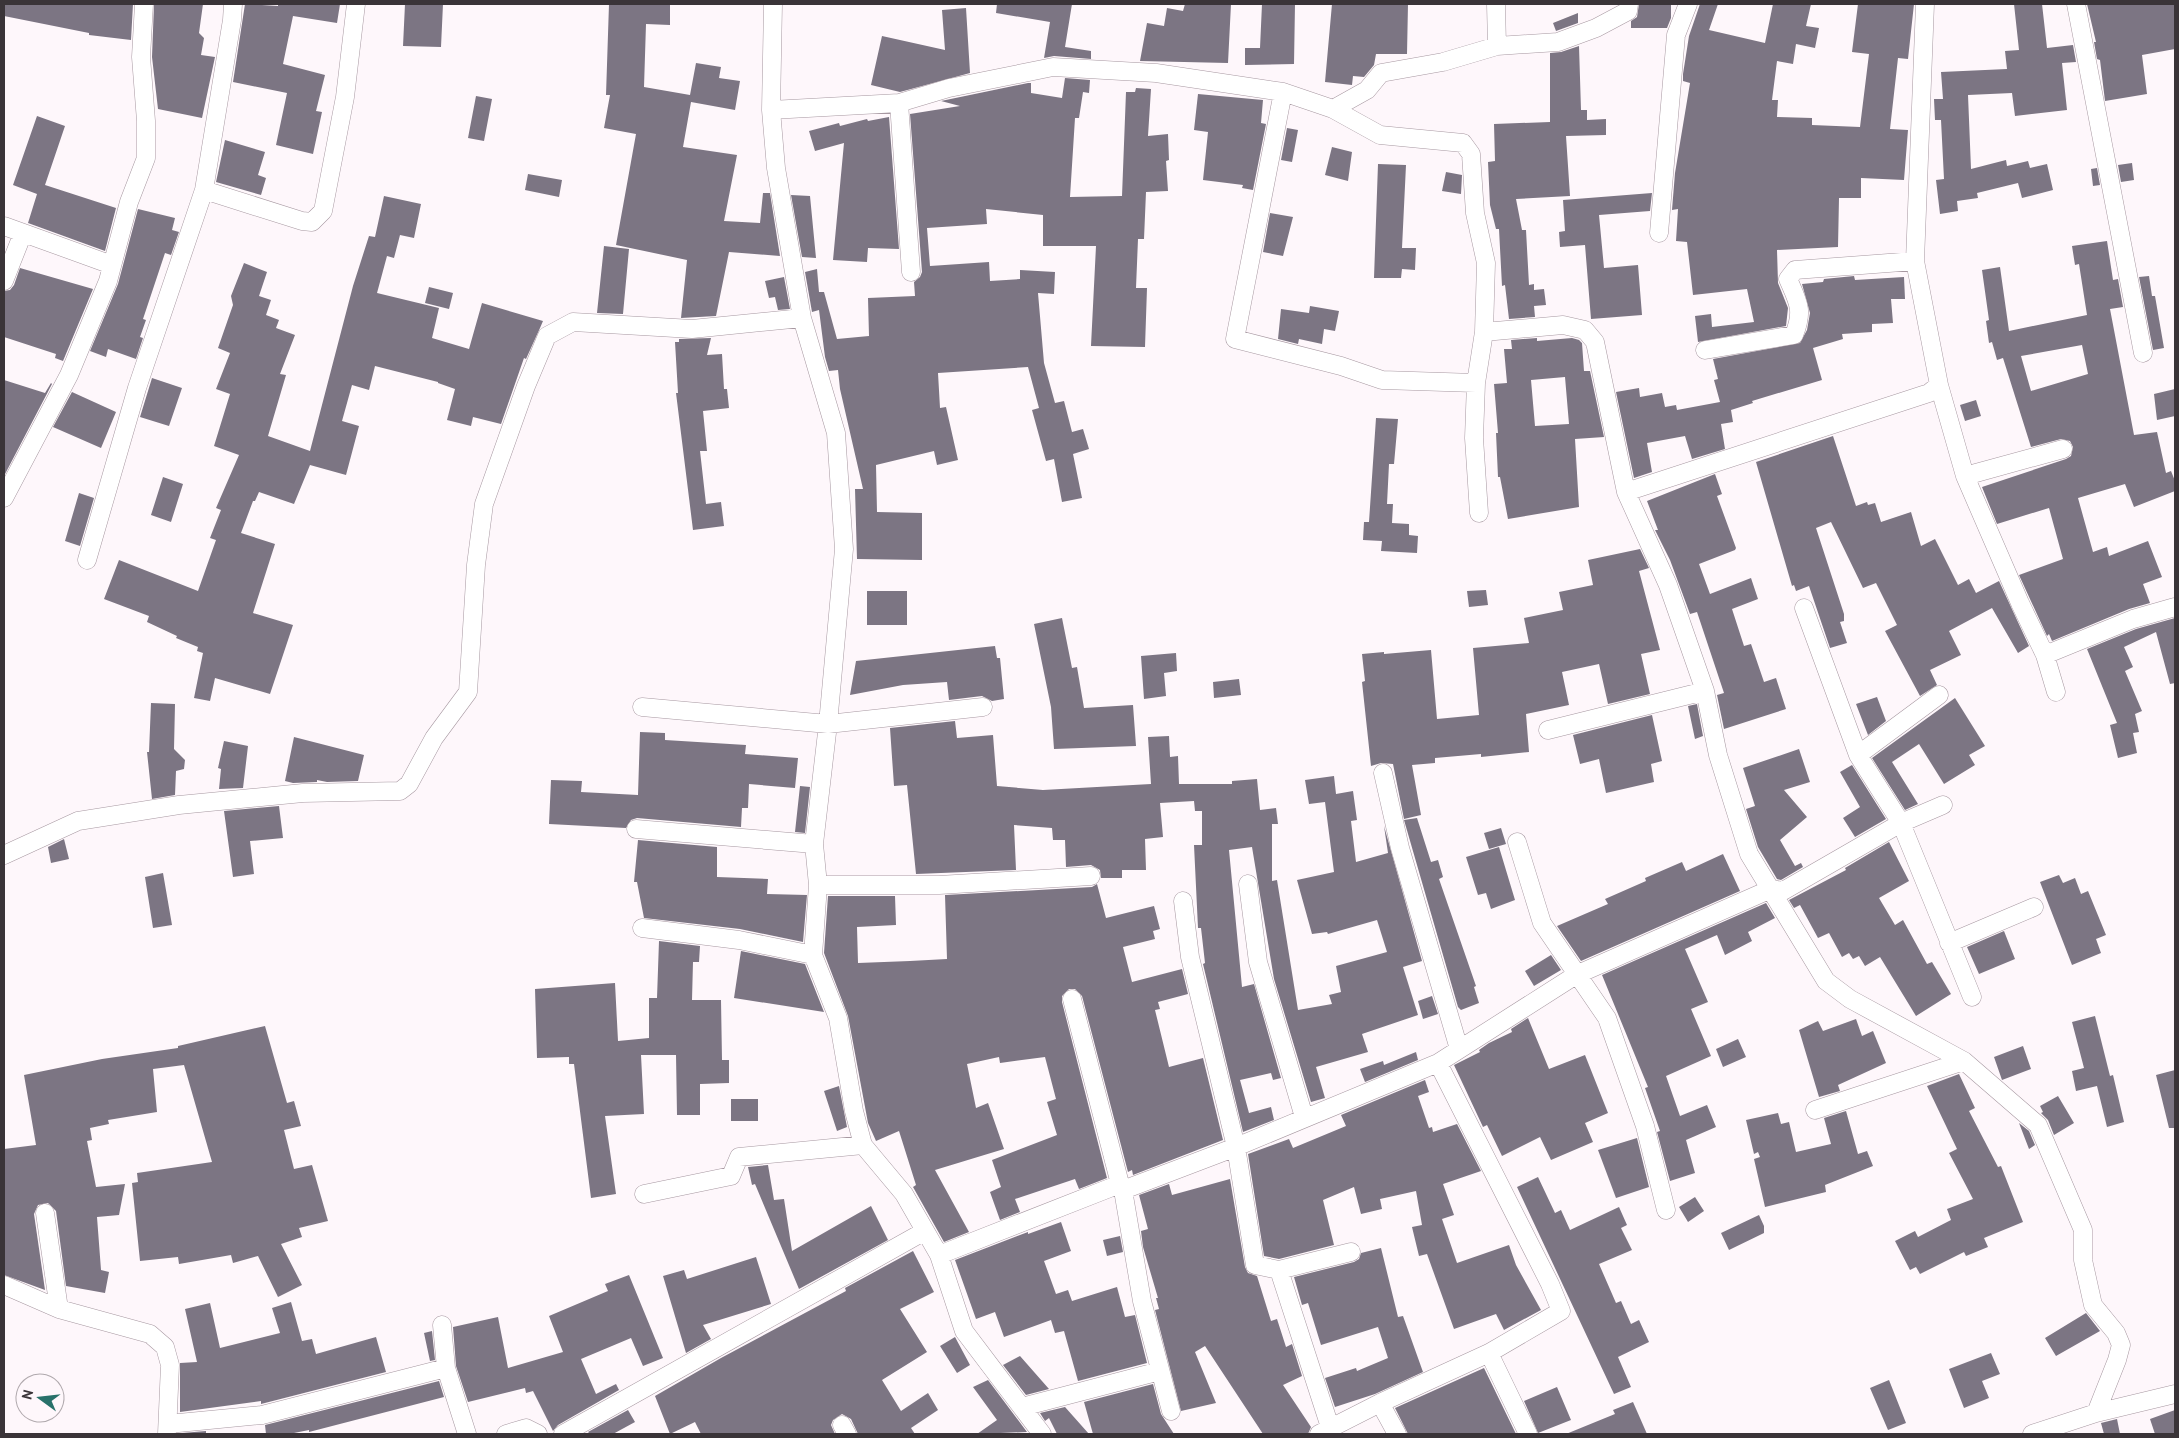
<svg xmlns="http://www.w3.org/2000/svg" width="2179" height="1438" font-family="'PT Sans',sans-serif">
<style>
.building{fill:#7c7583;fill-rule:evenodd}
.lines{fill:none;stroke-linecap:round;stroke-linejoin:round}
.minor-casing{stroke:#a798a1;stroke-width:19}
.minor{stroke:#fff;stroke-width:18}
</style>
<rect width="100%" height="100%" fill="#fef7fb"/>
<path class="building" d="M4,4H133L131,40L89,35V33L4,16Z
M154,4H203L199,33L204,38L201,55L215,57L202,118L158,109L152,57Z
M245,4L278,6V4H340L337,23L293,16L283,64L325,75L316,111L322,112L313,154L276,145L287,93L233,82Z
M405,4H443L441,47L403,46Z
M609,4H670V25L646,24L644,87L690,95L696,63L721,67L719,78L740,81L735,110L691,102L683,147L737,155L724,221L760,223L763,193H770L780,256L729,252L716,316L681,318L687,260L616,245L636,134L604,128L610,95H606Z
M997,4H1072L1065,47L1091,51V59L1054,56L1044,58L1050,22L996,13Z
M1185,4H1231L1228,63L1140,61L1147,23L1164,26L1167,8L1183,11Z
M1262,4H1295L1294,64L1245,65V48H1260Z
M1332,4H1408L1407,54H1376L1374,65L1364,77L1353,76L1352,85L1325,82Z
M1639,4H1671V18L1667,28H1631V21L1637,17Z
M1700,4H1718L1709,30L1765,43L1773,4H1811L1806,26L1819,28L1815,48L1796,44L1793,64L1777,61L1772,100H1778L1777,117L1812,118V125L1860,127L1869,54L1852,52L1858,4H1914L1908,59L1898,58L1890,129L1908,130L1904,180L1861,178V198H1839L1838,247L1777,250L1778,283L1788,308L1786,326L1698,342L1695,316L1711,314L1712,327L1754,322L1747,289L1693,295L1687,242L1676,241L1678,209L1672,210L1675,173L1690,83L1683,81V74L1689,36Z
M2014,4H2042L2047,48L2073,45L2076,62L2062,63L2067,110L2015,116L2012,93L1968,95L1971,169L2006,160L2007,166L2028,161L2030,168L2047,164L2053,190L2022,198L2018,183L1977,193L1978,198L1957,201L1958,211L1940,214L1936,180L1944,179L1941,120H1935L1934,99H1943L1941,72L2007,69L2005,51L2019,50Z
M2087,4H2175V49L2142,55L2147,94L2105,101L2100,60L2097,59L2094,42H2096Z
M966,8L970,73L900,92L871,85L882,36L945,50L942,10Z
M1578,13V23L1556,31L1553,23Z
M1579,46L1581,110H1587V120L1606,119V135L1566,136L1570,196L1516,199L1522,230H1526L1529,285L1534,284V290L1544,289L1546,305L1534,306L1535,317L1509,319L1505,285L1502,286L1499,229H1496L1490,205L1488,162L1495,161L1494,124L1550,122V53L1561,52Z
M1065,78L1090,80L1089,93L1083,92L1079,118H1075L1070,197L1122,196L1126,92H1135L1136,88L1151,89L1148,136L1168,134L1169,160L1166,161L1168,191L1146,192L1144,239H1138L1136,288H1147L1145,347L1091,346L1096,246H1043V215L986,209L987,224L927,228L930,266L989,262L990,281L1020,279V270L1055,272L1054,294L1038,293L1044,363L1055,403L1064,401L1072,432L1083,429L1089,449L1073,454L1082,498L1062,502L1054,459L1046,461L1032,410L1039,408L1028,367L938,373L940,408L946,407L958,460L937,465L934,451L876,465L877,512L922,513V560L857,559L855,489H863L840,389L838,370L829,371L825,357L819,310L812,312L805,272L817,269L819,292H824L837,339L869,336L868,298L915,296L914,282L920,277L922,272L910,114L960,106L941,101L1028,83H1031V93L1062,98Z
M1198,94L1263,100L1261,123L1266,124L1253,190L1242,188L1243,185L1203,180L1208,132L1194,130Z
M476,96L492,99L484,141L468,138Z
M37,116L65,126L45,185L116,208L105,251L28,223L37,194L13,185Z
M889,117L899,249L868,248L867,262L833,260L844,143L815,151L809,131L839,123L840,126L867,119L868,121Z
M1287,128L1298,130L1292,162L1281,160Z
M225,140L265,152L258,175L266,178L261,195L216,182Z
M1332,147L1352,152L1348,181L1325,175Z
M2132,163L2134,180L2121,182L2118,165Z
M1378,164L1406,165L1402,248H1416L1415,270L1402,269L1401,278H1374Z
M2097,168L2100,185L2093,186L2091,169Z
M1446,172L1462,175L1461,194L1442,191Z
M528,174L562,180L559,197L525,190Z
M1652,193L1650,211L1599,215L1604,268L1638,265L1642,315L1591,319L1585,245L1560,247L1559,232L1565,231L1563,200Z
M791,195L810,196L816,258L802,257Z
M384,196L421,204L414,238L400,235L394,258L387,256L377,293L439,308L432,338L469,349L482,303L543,321L540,328L526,359L524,358L501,424L473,417L471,426L447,420L455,389L438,383V382L375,366L369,390L352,385L342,421L359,426L346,475L310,465L294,504L259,492L255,501H253L241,533L275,544L253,613L293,625L270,694L215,678L210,701L194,698L203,653L197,651L198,647L176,638L177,636L147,622L149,616L104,599L119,560L198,591L216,540L210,538L221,510L216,508L239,455L214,446L230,394L216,389L230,353L218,348L233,305L231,296L244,263L267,272L259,296L271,300L266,315L279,320L276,328L295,335L280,374L286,375L268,436L310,451L353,286L369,236L375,237Z
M138,209L175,218L172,230L179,232L171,255L165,253L143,319L146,320L140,337L143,338L136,359L108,349L106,357L90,351L118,284Z
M1270,213L1293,217L1283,256L1263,252Z
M2107,241L2113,280L2118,279L2123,307L2110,309L2134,435L2157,432L2166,473L2171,471L2175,481V491L2134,507L2125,484L2078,498L2093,552L2107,547L2109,556L2148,541L2162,577L2143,584L2150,603L2129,609L2052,641L2049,634L2047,636L2019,575L2063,559L2049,508L1997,524L1982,487L2066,459L2071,456L2073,447L2070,441L2061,439L2031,447L2003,358L1997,360L1992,342L1989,343L1986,321L1989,320L1982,270L2000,267L2009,331L2087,315L2079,264L2075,265L2072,246ZM2082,345L2088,374L2031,391L2021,356Z
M604,246L629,249L623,314L597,313Z
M20,268L93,289L63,361L55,358L56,354L4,337V291L10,290L14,285Z
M1854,276L1855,280L1904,277L1905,299H1891L1893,323L1872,324V332L1842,334L1843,339L1813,348L1822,380L1752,401L1753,403L1731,410L1733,422L1721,424L1725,449L1692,459L1685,436L1647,443L1652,472L1634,478L1616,392L1639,388L1640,397L1662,393L1665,407L1676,405L1677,410L1720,402L1714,380L1718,379L1713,359L1800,343L1807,330L1810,313L1802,284L1823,282L1824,279Z
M2149,276L2152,296H2155L2164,348L2153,350L2139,277Z
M784,277L790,309L778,310L775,297L769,298L765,281Z
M429,287L453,293L449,309L425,303Z
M1310,306L1339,311L1335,331L1324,329L1322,344L1299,339L1298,344L1278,339L1281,309L1309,313Z
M711,338L707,355L722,354L724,389H727L729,408L703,411L707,451H700L706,504L721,502L724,526L693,530L676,393H678L675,342H679V339Z
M1537,338V341L1572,338L1579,340L1582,343L1584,371H1590L1604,437L1575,439L1579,507L1508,519L1500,477H1498L1496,433H1498L1494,384L1507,383L1504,349H1512L1511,340ZM1565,377L1569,424L1535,426L1531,380Z
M152,378L182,388L169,426L140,417Z
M4,380L45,393L51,383L52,384L4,476Z
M2175,389V416L2157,420L2154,394Z
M72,392L116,412L101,448L53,427Z
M1976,400L1981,416L1965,421L1960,405Z
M1376,418L1398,419L1394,464H1389L1387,504H1393L1392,523L1409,524V535L1418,536L1417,553L1381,551L1382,541L1363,540L1364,522H1369Z
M1833,436L1856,506L1867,502L1868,505L1875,503L1881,522L1911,512L1921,546L1935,539L1958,585L1969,579L1976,593L1999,581L2029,646L2018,653L1992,608L1949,631L1961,655L1930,670L1937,685L1920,696L1885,631L1897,625L1876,583L1863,588L1831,522L1816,528L1844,614V621L1840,622L1847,643L1830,648L1809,586L1796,591L1794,585L1792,586L1756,462Z
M1715,474L1722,494L1717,496L1736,548L1735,550L1699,564L1710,594L1751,578L1758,599L1732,609L1744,646L1751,644L1764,682L1776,678L1786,709L1724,729L1717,695L1724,693L1697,612L1690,614L1670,560L1655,530H1658L1647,501Z
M163,477L183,484L171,522L151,515Z
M79,493L94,498L80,546L65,541Z
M1640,549L1649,568L1639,571L1660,650L1641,654L1650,694L1608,704L1599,664L1562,672L1569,705L1526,714L1529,752L1481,757V754L1435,758V763L1412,765L1421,815L1404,819L1393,764L1381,763L1371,766L1362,682L1365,681L1362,654L1384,652V654L1431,650L1437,719L1479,715L1473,648L1529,643L1524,618L1563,610L1559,592L1593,585L1588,560Z
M1486,590L1488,605L1469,607L1467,591Z
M867,591H907V625H867Z
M1062,618L1072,668L1077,667L1084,708L1133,705L1136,746L1054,749L1051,707L1034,624Z
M2175,618V683L2170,684L2156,632L2124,647L2133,667L2125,671L2142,711L2135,714L2139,732L2133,733L2137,753L2118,758L2110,725L2117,723L2087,649L2136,629Z
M995,646L997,658H1000L1004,699L992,701L982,696L949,700L947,682L903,685L850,695L856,661Z
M1176,653L1177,671L1164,673L1166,696L1144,699L1141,656Z
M1239,679L1241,695L1214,698L1213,682Z
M1877,697L1886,721L1868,735L1856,704Z
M1955,698L1985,746L1969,755L1975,765L1944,784L1919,744L1892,762L1918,804L1905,810L1872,758Z
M151,703L175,704L174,749L185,760L184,769L176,771L175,795L152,799L147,752H149Z
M1697,704L1703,736L1695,739L1688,706Z
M1652,715L1662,761L1651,764L1654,782L1606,793L1599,759L1580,764L1573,735Z
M955,721L957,738L993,735L997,786L1043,790L1151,784L1148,737L1169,736L1170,757L1178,756L1179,784H1232V781L1257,779L1260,810L1276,808L1278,824H1272V881L1277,880L1298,1010L1332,1004L1329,995L1341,992L1336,966L1387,952L1377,920L1328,934L1327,932L1312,934L1297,880L1334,872L1325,802L1309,804L1305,780L1334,776L1336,794L1353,791L1357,820L1351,821L1356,862L1388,853L1384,826L1422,961L1403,967L1418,1015L1362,1034L1368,1052L1316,1067L1325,1098L1311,1102L1274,979L1252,847L1229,850L1242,987L1254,984L1281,1078L1273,1080L1271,1073L1240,1080L1249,1113L1271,1107L1274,1120L1243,1132L1203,964L1205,963L1201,928H1198L1194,845H1202V811H1195L1194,801L1160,803L1163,837L1145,839L1146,870H1122V878H1101L1100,870L1091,865L1066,867L1065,840H1053L1052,828L1014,825L1016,870L916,874L907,785L894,786L890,728Z
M640,732L665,733V740L746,745L745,754L798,758L795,788L749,784L748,808H742L741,827L637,818L631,820L626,828L549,824L551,780L582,781L581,792L638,795Z
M294,737L364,755L358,781L327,782L317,780V782L293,783L285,781Z
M224,741L248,746L243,788L219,789L221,769L218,768Z
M1799,749L1810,782L1784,790L1807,817L1780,840L1795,866L1801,863L1803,867L1781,880L1777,879L1758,847L1746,809L1755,806L1743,768Z
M1852,765L1886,819L1855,837L1843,818L1860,807L1840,772Z
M800,786L810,787L805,833L795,832Z
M279,806L283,838L250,841L254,874L233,877L224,811Z
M1417,818L1431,862L1438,860L1443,877L1439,879L1476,986L1474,987L1479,1003L1461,1010L1458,1007L1404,820Z
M1501,828L1506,844L1489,849L1484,833Z
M64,839L69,859L51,863L48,847Z
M638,840L717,847V877L768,879L767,894L807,895L803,942L740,929L644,918L637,882H634Z
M1889,842L1909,881L1879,898L1895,925L1903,920L1927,964L1932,962L1951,994L1916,1016L1880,957L1865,966L1859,956L1853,959L1849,953L1842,957L1829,933L1818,938L1800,905L1794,908L1789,900L1846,870L1845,868Z
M1499,847L1515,900L1491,909L1486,893L1478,895L1466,857Z
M1723,854L1740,891L1581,961L1557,926L1608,904L1605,899L1646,881L1645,878L1682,862L1686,871Z
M163,873L172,925L153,928L145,877Z
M2059,875L2063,883L2075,878L2081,894L2088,891L2106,935L2096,939L2101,953L2072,965L2040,882Z
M1097,884L1106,918L1154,906L1160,929L1153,931L1155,939L1123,947L1132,982L1182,969L1188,994L1158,1002L1160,1009L1155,1010L1169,1067L1203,1058L1223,1140L1133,1175L1132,1170L1128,1172L1082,996L1075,989H1069L1062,996V1002L1107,1178L1079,1189L1075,1179L1015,1199L1020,1212L1000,1220L990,1192L1001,1187L992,1160L1057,1135L1047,1102L1056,1099L1045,1057L1000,1063L999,1057L967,1064L976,1108L988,1103L1004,1149L935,1170L969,1232L944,1242L913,1187L916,1185L899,1131L876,1141L868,1123L848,1016L824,953L828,896H895L896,925L857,927L858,963L910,961L947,959L945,895L1092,887Z
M1766,903L1775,918L1748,932L1752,941L1725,955L1717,935L1685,949L1708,1002L1691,1009L1711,1056L1666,1076L1680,1116L1707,1105L1716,1127L1686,1140L1695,1173L1670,1181L1657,1132L1660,1131L1645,1088L1648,1087L1602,975Z
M2004,931L2015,959L1979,974L1967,947Z
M659,941L700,946L699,962H693L692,1000H721L722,1060H729V1083L700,1084V1115H677L676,1055H641L644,1114L605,1116L616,1194L591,1198L574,1064H569V1057L537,1058L535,989L615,983L618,1041L649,1038V998H657Z
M741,951L805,964L824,1012L734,998Z
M1551,955L1561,970L1534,986L1525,971Z
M1432,996L1438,1014L1423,1019L1418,1001Z
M2095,1016L2110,1076L2113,1075L2124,1122L2107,1127L2097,1086L2076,1091L2072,1071L2084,1068L2072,1022Z
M1528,1018L1549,1069L1585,1055L1608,1113L1585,1123L1593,1142L1551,1160L1540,1137L1502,1156L1487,1125L1483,1127L1454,1065L1480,1052L1479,1050L1489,1043L1512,1032L1511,1029Z
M1856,1019L1862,1036L1873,1031L1886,1063L1838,1085L1840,1091L1819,1097L1799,1030L1818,1021L1823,1031Z
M265,1026L287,1103L294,1101L301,1126L284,1130L294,1169L312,1165L328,1221L299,1228L302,1237L281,1244L302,1285L278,1297L258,1256L233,1263L231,1255L179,1264L178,1257L140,1261L132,1183L138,1182L137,1173L212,1162L184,1065L153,1069L157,1112L108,1120L109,1124L90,1128L92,1140L87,1141L96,1187L125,1184L119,1215L97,1217L101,1270L109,1272L105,1293L66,1286L56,1211L48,1203L38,1205L34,1214L45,1290L4,1275V1149L36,1145L24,1075L102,1059L178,1048V1046Z
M1738,1039L1746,1057L1723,1067L1716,1049Z
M2023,1046L2031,1069L2002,1080L1994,1057Z
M1416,1052L1418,1060L1365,1082L1360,1069L1383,1061L1384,1065Z
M2175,1070V1128H2169L2156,1075Z
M1959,1074L1975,1108L1969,1111L1998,1167L2001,1166L2023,1222L1984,1238L1988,1247L1966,1256L1964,1252L1920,1274L1916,1267L1910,1270L1895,1241L1915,1231L1918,1237L1951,1220L1947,1209L1973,1199L1949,1153L1957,1149L1927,1086Z
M1425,1080L1429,1092L1418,1096L1429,1128L1432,1127L1433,1132L1457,1124L1481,1171L1443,1184L1454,1215L1442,1219L1457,1263L1509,1245L1516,1265L1541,1310L1504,1330L1496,1314L1454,1329L1427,1254L1419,1256L1412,1227L1422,1225L1416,1191L1380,1199L1382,1209L1361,1214L1354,1187L1323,1200L1334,1245L1279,1259L1264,1256L1248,1154L1289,1139L1293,1148L1346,1126L1341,1115Z
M839,1086L847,1127L837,1131L824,1091Z
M2058,1096L2074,1123L2054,1135L2048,1120L2041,1113L2043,1112L2040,1106Z
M731,1099H758V1121H731Z
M1846,1111L1858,1154L1867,1151L1873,1166L1825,1185L1826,1192L1765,1207L1754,1159L1760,1157L1758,1152L1754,1154L1746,1120L1778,1113L1781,1124L1789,1122L1796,1152L1831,1144L1824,1118Z
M2019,1123L2029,1131L2035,1145L2029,1149Z
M1637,1138L1649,1187L1616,1198L1598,1150Z
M768,1165L774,1200L784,1199L792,1251L871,1206L888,1240L799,1289L755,1184L752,1185L748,1167Z
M1538,1177L1555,1213L1561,1210L1570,1230L1619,1207L1627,1225L1621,1228L1632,1250L1599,1264L1616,1303L1621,1301L1631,1324L1639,1320L1649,1342L1618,1357L1631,1387L1614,1394L1517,1187Z
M1230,1179L1245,1267L1248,1273L1257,1276L1271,1321L1277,1319L1286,1347L1292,1344L1302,1376L1283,1385L1311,1427L1308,1434H1263L1205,1346L1195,1352L1216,1403L1181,1411L1155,1310L1159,1309L1156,1298H1158L1143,1247L1141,1231L1148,1229L1139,1195L1169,1184L1172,1195Z
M1695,1197L1704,1211L1688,1222L1679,1207Z
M1759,1215L1764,1226V1233L1729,1250L1721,1233Z
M1061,1222L1071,1251L1044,1261L1056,1294L1068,1290L1072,1301L1117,1287L1125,1317L1135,1315L1147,1363L1078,1381L1064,1331L1055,1333L1051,1320L1004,1337L995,1312L976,1319L955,1260L1028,1232V1234Z
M1120,1236L1123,1252L1107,1256L1103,1240Z
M1381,1248L1398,1317L1403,1316L1423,1372L1375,1394L1335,1407L1325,1378L1356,1368L1357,1371L1388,1358L1378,1327L1321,1345L1308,1303L1302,1305L1294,1277L1354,1262L1359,1259L1361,1253Z
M913,1251L934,1292L900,1309L927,1352L882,1380L901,1411L928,1393L938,1410L911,1428L915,1434H858L851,1419L842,1414L833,1420L831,1425L835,1434H701L695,1422L670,1434L655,1396L721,1358L846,1291L845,1288Z
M756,1257L771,1304L703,1325L711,1339L686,1353L663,1276L684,1270L687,1279Z
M629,1275L663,1358L643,1366L631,1338L581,1359L596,1394L616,1384L619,1390L558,1425L553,1431L533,1391L526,1393L525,1388L468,1402L456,1366L453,1327L498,1317L508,1368L563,1352L549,1316L608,1291L605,1284Z
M291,1302L302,1341L312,1339L316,1354L376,1337L386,1372L261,1404V1401L180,1412V1363L197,1362L185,1309L210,1303L220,1348L280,1333L272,1308Z
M2086,1313L2100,1331L2056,1356L2045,1338Z
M432,1331L435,1360L430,1361L424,1333Z
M955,1337L970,1365L957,1373L940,1346Z
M1991,1353L2000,1374L1982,1381L1989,1398L1964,1408L1949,1369Z
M1020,1356L1049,1389L1026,1395L1003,1365Z
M1484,1368L1516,1434H1408L1395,1408Z
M988,1380L1027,1432L977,1434L997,1420L973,1387Z
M1889,1380L1906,1423L1888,1430L1870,1388Z
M439,1381L444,1397L309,1432V1430L289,1434H266L265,1425Z
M1153,1384L1161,1414L1174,1434H1093L1084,1402Z
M1557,1387L1571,1420L1538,1433L1524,1401Z
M1633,1402L1647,1434H1566L1615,1414L1613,1410Z
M1065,1407L1089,1434H1057L1049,1418L1045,1421L1040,1413Z
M628,1410L635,1422L613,1434H590L588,1432Z
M2175,1410V1434H2155L2150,1419Z
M2117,1419L2120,1434H2104L2101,1423Z
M206,1431V1434H182V1433Z"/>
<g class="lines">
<g class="minor-casing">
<path id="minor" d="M773,4L771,110L776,168L802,318L836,433L844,549L828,724L814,844L818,885L813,955L838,1018L854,1111L863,1145L904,1194L939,1255L964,1331L1042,1434
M1496,4L1497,46
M1925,4L1915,261L1939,385L1965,476L2020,603L2045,655L2056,692
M2076,4L2143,353
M1283,92L1235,339L1341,366L1382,380L1476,383
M899,103L911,272
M1333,109L1367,90L1381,73L1443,62L1497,46L1558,42L1596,28L1628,11L1629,4
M771,110L899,103L949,88L1053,67L1156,73L1283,92L1333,109L1380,135L1463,143L1471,154L1475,213L1486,263L1484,332L1476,383L1474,438L1479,513
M204,190L302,221L312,222L323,211L345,97L356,4
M4,226L112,265
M1659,233L1676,35L1688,4
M4,281L23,233
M1484,332L1563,325L1585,330L1595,342L1626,492L1668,585L1705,691L1718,755L1749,854L1826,981L1850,999L1964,1061L2038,1125L2083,1230V1260L2093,1305L2116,1333L2121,1345L2117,1360L2096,1413
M1705,350L1794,335C1804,310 1798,302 1788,279L1795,270L1915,261
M1965,476L2063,449
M1626,492L1929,393L1939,385
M4,498L69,375L108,281L129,202L146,158V121L141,57L144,4
M87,560L137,388L204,190L232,20L233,4
M1804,608L1858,755L1901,823L1972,997
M2045,655L2133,619L2175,607
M642,707L828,724L983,707
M1548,730L1705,691
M1858,755L1939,695
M1383,773L1400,848L1459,1049
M636,829L814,844
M1517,842L1542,923L1607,1018L1645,1126L1666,1210
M4,855L78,821L179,805L303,793L400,791L409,784L434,738L468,692L476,565L484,504L526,386L547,336L573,322L692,329L802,318
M1248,884L1258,962L1304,1117
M818,885H939L1091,876
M1183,901L1190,957L1236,1147L1255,1265L1279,1270L1330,1427
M642,928L739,940L813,955
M1949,943L2034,907
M1072,999L1120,1184
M1815,1110L1964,1061
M1123,1190L1142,1301L1171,1411
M644,1194L731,1176L739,1157L863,1145
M45,1213L59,1309
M939,1255L1120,1184L1123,1190L1236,1147L1438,1063L1576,975L1771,889L1783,891L1901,823L1943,805
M1279,1270L1351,1252
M4,1285L59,1309L150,1334L165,1347L170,1365L167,1434
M442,1325L446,1368L467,1434
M1489,1353L1528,1434
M1380,1403L1397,1434
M1022,1407L1160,1371
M168,1424L262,1415L446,1368
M842,1425L847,1434
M506,1434L526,1428L538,1434
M563,1434L925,1231
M1319,1434L1380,1403L1489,1353L1561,1311L1550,1284L1438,1063
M2032,1434L2096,1413L2175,1394"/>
</g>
<use href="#minor" class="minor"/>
</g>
<rect width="2179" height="1438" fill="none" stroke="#3a3438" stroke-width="10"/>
<g transform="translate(40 1398) rotate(285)"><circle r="24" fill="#fef7fb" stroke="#b0a9ad"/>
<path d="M0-4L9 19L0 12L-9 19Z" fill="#28716a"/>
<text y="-8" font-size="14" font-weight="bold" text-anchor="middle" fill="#3a3438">N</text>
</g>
</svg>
